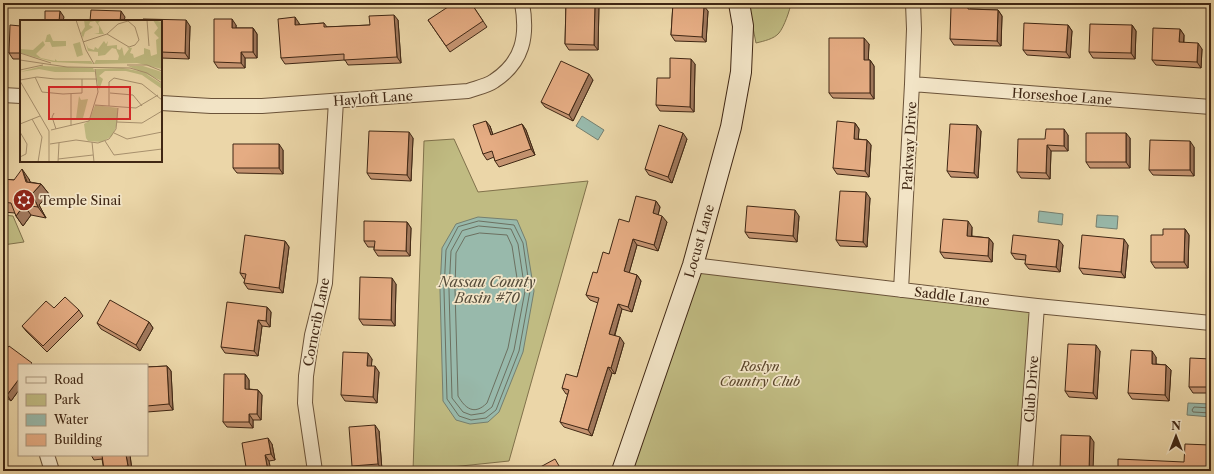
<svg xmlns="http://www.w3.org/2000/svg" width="1214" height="474" font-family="'Libre Caslon Text',serif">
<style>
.green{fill:#c0bb82;stroke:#80714b}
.water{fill:#98b9ab;stroke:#757f6f}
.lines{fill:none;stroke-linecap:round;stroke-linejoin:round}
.shore{stroke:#6c7060;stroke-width:1}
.street-casing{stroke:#6b5339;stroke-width:16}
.secondary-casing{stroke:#402714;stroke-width:22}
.street{stroke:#f2e4c6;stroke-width:14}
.secondary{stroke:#f2e4c6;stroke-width:20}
.wall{fill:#c59471;stroke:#402714}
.shaded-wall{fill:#a0785c;stroke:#402714}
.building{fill:#e5ac83;stroke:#402714}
.labels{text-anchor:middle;stroke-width:3.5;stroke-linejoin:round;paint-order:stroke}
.street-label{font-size:13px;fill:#402714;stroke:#f2e4c6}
.poi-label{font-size:13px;fill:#402714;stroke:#f2e4c6;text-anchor:start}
.park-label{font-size:13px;font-style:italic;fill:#5a452a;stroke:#f2e4c6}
.water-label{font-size:14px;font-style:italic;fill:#564c3a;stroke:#f2e4c6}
.inset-road{fill:none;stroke:#a7906d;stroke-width:1}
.view{fill:#d62828;fill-opacity:0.15;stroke:#d62828;stroke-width:2}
.inset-edge{fill:none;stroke:#402714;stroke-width:2}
</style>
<rect width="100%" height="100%" fill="#ebd6a8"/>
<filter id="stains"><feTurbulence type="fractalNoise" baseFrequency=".005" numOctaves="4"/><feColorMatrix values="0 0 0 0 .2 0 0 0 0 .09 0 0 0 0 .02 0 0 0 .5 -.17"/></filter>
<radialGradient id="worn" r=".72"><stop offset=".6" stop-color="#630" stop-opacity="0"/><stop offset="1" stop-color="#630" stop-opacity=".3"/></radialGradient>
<path class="green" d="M748,3H791C790,10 784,27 779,33C774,39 764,41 756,43Z
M454,139L478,192L588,181L509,461L413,471L424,141Z
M3,215L13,216L24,242L3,245Z
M693,265L1038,308L1025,471H622Z"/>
<path class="water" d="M582,116L604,130L598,140L576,126Z
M1039,211L1063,214L1062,225L1038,222Z
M1097,215L1118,216L1117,229L1096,227Z
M478,217L517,220L526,241L534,291L523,352L499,412L488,422L470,424L456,420L443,401L440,290L442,248L456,224Z
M1188,403L1211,404V417L1187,415Z"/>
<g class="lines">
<path class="shore" d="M479,221L514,225L523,243L530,291L519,351L496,410L486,418L471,420L459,416L447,399L444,290L446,250L458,227Z
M479,226L511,229L518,244L525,291L514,350L492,407L484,413L471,415L463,412L452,398L449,290L451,251L462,231Z
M480,233L507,235L512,246L519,291L508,348L487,403C474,416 465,408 458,396L455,290L456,253L465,237Z
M1211,408L1194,407L1192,410L1193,412L1211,413"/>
<g class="street-casing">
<path id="street" d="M912,84L1211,107
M3,95L21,96
M161,103L211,106H262L468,91C476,88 487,86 494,81C523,62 528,36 522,3
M693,265L1037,306L1211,323
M901,290L912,84L914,29L913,3
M47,455L52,471
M315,471L305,403L306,376L312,335L325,283L336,101
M1025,471L1037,306"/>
</g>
<g class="secondary-casing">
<path id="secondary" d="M622,471L693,265L731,127L741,72L743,26L739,3"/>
</g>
<use href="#street" class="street"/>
<use href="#secondary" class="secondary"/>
</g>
<path class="wall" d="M471,3L487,27L450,52L428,20Z
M566,3H599V4L598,50H569L565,44Z
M673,3H700V5L708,11L706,42L675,41L671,35Z
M838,3H858L840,6Z
M970,9L998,10L1002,16L1001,46L954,45L950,39Z
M398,20L401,63L348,65L345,60L285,64L281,58L299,23V25L324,23L327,27L370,25Z
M161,21L190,26L189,59L161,58Z
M236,25V28H253L257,34V58H245V68H218L214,62Z
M1068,25L1072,31L1070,58L1027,55L1023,50Z
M1132,25L1136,31L1135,59L1093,58L1089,52Z
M21,26V59H13L9,53Z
M1180,29L1184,35V43L1202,49L1201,68L1156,65L1152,60Z
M869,44L868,60H870L874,66V99L833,98L829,93Z
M695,64L694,112L660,111L656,105Z
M593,80L573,121L545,107L541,102Z
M855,123L859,129L858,139L867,140L871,145L869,177L837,174L833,168Z
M522,124L526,130L535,155L499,167L495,161L494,157L487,160L483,154L490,126L493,135Z
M981,131L978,178L951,177L947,171Z
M1068,135V151H1051L1050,179L1021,178L1017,172L1045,139Z
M413,138L411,181L371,179L367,173Z
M1130,138V168H1090L1086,162Z
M687,139L672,183L649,175L645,169Z
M1194,147V176L1153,175L1149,170Z
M283,150V174L237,173L233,168Z
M3,179L14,180L29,179L30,182L41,184L49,194L39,205L46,218L31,215L23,226L16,216L15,213L3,212Z
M870,198L867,247L840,246L836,240Z
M656,201L660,207L658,215L667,222L658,251L637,245L629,273L637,275L641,281L632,312L622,309L615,335L624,343L615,374L612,373L592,436L564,427L560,422L568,394H566L562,388L577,377L598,303L590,300L586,295L597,273L629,222Z
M799,216L797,242L749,238L745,232Z
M407,222L411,228L410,256H378L374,250V247H368L364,241Z
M972,227V236L989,238L993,243L992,262L944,258L940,252Z
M1185,229L1189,235L1188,268H1155L1151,262L1163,235Z
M285,241L289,247L283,293L248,289L244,283L245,279H244L240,273Z
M1063,245L1060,272L1029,269L1025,264L1026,260L1015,259L1011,253Z
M1128,245L1125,278L1083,274L1079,268Z
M396,284L395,326L363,325L359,319Z
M267,307L271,312L270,327L262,326L258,356L225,353L221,347Z
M54,308L79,310L83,316L47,352L26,331L22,326Z
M149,322L153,328L140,351L101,329L97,323Z
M1100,351L1097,399L1069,397L1065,391Z
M3,353L19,365V390L11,401L3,395Z
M1156,357V364L1166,365L1171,370L1169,401L1132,399L1128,393Z
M372,359L371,366L379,372L377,403L345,401L341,395Z
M1211,359V393H1193L1189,387Z
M167,366L171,371L173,410L147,412V367Z
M245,374L249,380V389L258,390L262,395L261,420H253V428L227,427L223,422Z
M379,431L382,470L371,471H356L352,466Z
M272,444L275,460L269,461L246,467Z
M91,455H130L132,471H105L104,470L102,459L94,460Z"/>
<path class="shaded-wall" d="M595,3H599V4L598,50L594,45Z
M695,3H700L699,11L695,5Z
M704,6L708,11L706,42L702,37Z
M998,10L1002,16L1001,46L997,41Z
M60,11L64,17L63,21H59Z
M121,11L125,17L124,21H120Z
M394,15L398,20L401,63L397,57Z
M295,17L299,23V31L295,25Z
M232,19L236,25V34L232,28Z
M186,20L190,26L189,59L185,53Z
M1068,25L1072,31L1070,58L1066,52Z
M1132,25L1136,31L1135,59L1131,53Z
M253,28L257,34V58L253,52Z
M1180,29L1184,35L1183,48L1179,42Z
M864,38L869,44L868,66L864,60Z
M1198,43L1202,49L1201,68L1197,62Z
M241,52L245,58V68L241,63Z
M691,59L695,64L694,112L690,107Z
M870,60L874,66V99L870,93Z
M589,74L593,80L573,121L569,115Z
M486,121L490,126L495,141L491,135Z
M855,123L859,129L858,144L854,139Z
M522,124L526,130L535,155L531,149Z
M977,125L981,131L978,178L974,173Z
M1064,129L1068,135V151L1064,146Z
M409,132L413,138L411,181L407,175Z
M683,133L687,139L672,183L668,177Z
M1126,133L1130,138V168L1126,162Z
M867,140L871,145L869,177L865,171Z
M1190,141L1194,147V176L1190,170Z
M279,144L283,150V174L279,168Z
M1047,145L1051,151L1050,179L1046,173Z
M22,169L29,179L34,192L41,184L49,194L39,205L46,218L38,207L32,194Z
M866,192L870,198L867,247L863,242Z
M656,201L660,207L657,219L653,213Z
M24,205L31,215L23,226L16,216Z
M795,210L799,216L797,242L793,236Z
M662,216L667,222L658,251L654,245Z
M968,221L972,227L971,242L967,236Z
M407,222L411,228L410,256L406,251Z
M1185,229L1189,235L1188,268L1184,262Z
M989,238L993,243L992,262L988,256Z
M633,239L637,245L628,277L624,271Z
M1124,239L1128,245L1125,278L1121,272Z
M1059,240L1063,245L1060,272L1056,267Z
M285,241L289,247L283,293L279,288Z
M637,275L641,281L632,312L628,307Z
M392,278L396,284L395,326L391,320Z
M618,304L622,309L613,340L609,334Z
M267,307L271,312L270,327L266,321Z
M258,320L262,326L258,356L254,351Z
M149,322L153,328L140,351L136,345Z
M620,337L624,343L615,374L611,368Z
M1096,345L1100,351L1097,399L1093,393Z
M1152,351L1156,357V370L1152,364Z
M368,353L372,359L371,372L367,366Z
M1166,365L1171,370L1169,401L1165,395Z
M167,366L171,371L173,410L169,404Z
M375,366L379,372L377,403L373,397Z
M608,367L612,373L592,436L588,430Z
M245,374L249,380V395L245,389Z
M19,379V390L11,401L7,395Z
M258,390L262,395L261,420L257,414Z
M249,414L253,420V428L249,422Z
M375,425L379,431L382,470L378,464Z
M1090,436L1094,442L1093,471H1089Z
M268,438L272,444L275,460L271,454Z
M1210,445L1211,447V465L1209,462Z
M126,455H130L132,471L128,466Z
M265,455L269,461L271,471H268Z"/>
<path class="building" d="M454,3H471L483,21L446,46L428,20Z
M566,3H595L594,45L565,44Z
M673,3H695V5L704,6L702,37L671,35Z
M951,7H968V9L998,10L997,41L950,39Z
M91,10L121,11L120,21H90Z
M45,11H60L59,21H45Z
M394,15L397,57L344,60V54L281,58L278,19L295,17V25L324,23V27L370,25L369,16Z
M143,19L186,20L185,53L161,52V21H143Z
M214,19H232V28H253V52H241V63L214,62Z
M1024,23L1068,25L1066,52L1023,50Z
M1090,24L1132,25L1131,53L1089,52Z
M10,25L21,26V53H9Z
M1153,28L1180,29L1179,42L1198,43L1197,62L1152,60Z
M829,38H864V60H870V93H829Z
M670,58L691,59L690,107L656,105L657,78H670Z
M561,61L589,74L569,115L541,102Z
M486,121L491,135L522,124L531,149L495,161L492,151L483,154L473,125Z
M837,121L855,123L854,139L867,140L865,171L833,168Z
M950,124L977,125L974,173L947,171Z
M659,125L683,133L668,177L645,169Z
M1046,129H1064V146L1047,145L1046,173L1017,172L1018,139H1045Z
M369,131L409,132L407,175L367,173Z
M1086,133H1126V162H1086Z
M1150,140L1190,141V170H1149Z
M233,144H279V168H233Z
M22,169L26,182L41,184L32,194L38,207L24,205L16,216L11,203L3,202V179L14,180Z
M840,191L866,192L863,242L836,240Z
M636,196L656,201L653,213L662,216L654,245L633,239L624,271L637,275L628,307L618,304L609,334L620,337L611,368L608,367L588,430L560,422L569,390L562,388L566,374L577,377L599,298L586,295L593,272L597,273L603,252L609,254L619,219L629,222Z
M747,206L795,210L793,236L745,232Z
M943,219L968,221L967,236L989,238L988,256L940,252Z
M364,221L407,222L406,251L374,250L375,241H364Z
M1163,229H1185L1184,262H1151V235H1163Z
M245,235L285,241L279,288L244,283L246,274L240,273Z
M1013,235L1059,240L1056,267L1025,264L1026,255L1011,253Z
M1082,235L1124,239L1121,272L1079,268Z
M1210,248H1211V282H1210Z
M360,277L392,278L391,320L359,319Z
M65,297L79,310L43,346L22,326L46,301L54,308Z
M110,300L149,322L136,345L97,323Z
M227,302L267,307L266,321L258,320L254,351L221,347Z
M1068,344L1096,345L1093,393L1065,391Z
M9,346L32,363L30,365H19V379L7,395L3,392V353Z
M1131,350L1152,351V364L1166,365L1165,395L1128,393Z
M343,352L368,353L367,366H375L373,397L341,395Z
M1190,358L1211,359V387H1189Z
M167,366L169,404L147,406V367Z
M224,374H245V389L258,390L257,414H249V422H223Z
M375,425L378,464L352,466L349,427Z
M1061,435L1090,436L1089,471H1060Z
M268,438L271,454L265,455L268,471H235V470L246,467L242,443Z
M1185,444L1210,445L1209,462H1211V471H1118V459L1184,462Z
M102,455H126L128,466L104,470Z
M555,459L562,471H533Z"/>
<defs>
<g id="synagogue-disc" transform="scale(1.15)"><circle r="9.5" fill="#8f2418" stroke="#f2e4c6"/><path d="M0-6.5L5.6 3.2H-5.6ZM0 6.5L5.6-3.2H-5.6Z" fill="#fff"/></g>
</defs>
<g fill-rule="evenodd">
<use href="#synagogue-disc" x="24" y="200"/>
</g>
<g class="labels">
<g class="street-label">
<text transform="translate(1062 96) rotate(4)" y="5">Horseshoe Lane</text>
<text transform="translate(373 98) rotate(-4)" y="5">Hayloft Lane</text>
<text transform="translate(909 146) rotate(-87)" y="5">Parkway Drive</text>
<text transform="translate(699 241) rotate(-74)" y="5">Locust Lane</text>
<text transform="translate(952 296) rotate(7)" y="5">Saddle Lane</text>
<text transform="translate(316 322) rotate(-79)" y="5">Corncrib Lane</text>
<text transform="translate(1031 389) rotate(-86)" y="5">Club Drive</text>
</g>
<g class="poi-label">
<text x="40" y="205">Temple Sinai</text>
</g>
<g class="park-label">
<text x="760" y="371">Roslyn<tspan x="760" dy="15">Country Club</tspan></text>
</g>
<g class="water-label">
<text x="487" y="287">Nassau County<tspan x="487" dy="16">Basin #70</tspan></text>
</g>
</g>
<g transform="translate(20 20)">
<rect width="142" height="142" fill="#ebd6a8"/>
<path d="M64,0H81L78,3L84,14H74L79,13V6L75,1L70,2L69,5L73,7L65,12L63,18L61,13L65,7ZM133,0L142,2V49L117,43L74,44L76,40H98L99,36L96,29L92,28L85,35L78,36V32L68,31L66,23L68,28L74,30L75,27L78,29L84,21L86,24L88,21L87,26L97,25V29L100,30L102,27L104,36L109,29L107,27L112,28L110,33L113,34L114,38L124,34V28L130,30L131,36L137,34L136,20L139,18L134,13L138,8ZM30,14L33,21H46V26L32,27L30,22H25L27,15ZM23,21L25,25L16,34L21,38L35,41V39L37,41H71L73,44L33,42L0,33V29L13,30ZM60,22L63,35L57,37L53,24ZM22,46L73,48L75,52H35L19,49L0,52ZM108,46H123L142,52V61ZM103,48L123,52L142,64V69L122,55L106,51H85L79,56L83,59L79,70L75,49ZM59,76L61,80L68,79L63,98L56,99ZM75,85L98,88L97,105L92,116L82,122L68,121L66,118L64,104L69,101Z" fill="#c0bb82"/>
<path class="inset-road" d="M56,0L66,30L74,44M127,0L129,26M63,22L87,14L109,27L115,25L119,20L115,7L108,1L98,4L87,14M0,33L31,43M0,40L47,47L110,48L127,53L142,63M107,45H127L142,51M0,50L23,45M15,57L22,72L43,74L62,73V59M0,60L17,57L35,59H77M0,61L29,111V142M90,73L113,75L122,86M75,85L116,88L138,75M89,86V62L94,58L122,64L142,80M34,93L32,97L36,109M12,99L22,117L18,142M97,102L122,103L142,91M0,104L20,96M51,106V74M31,110L69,101L78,72L75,49M0,112L7,124L6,134L0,137M94,113L107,119L142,112M85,121L94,135L142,129M72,122L74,142M30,124L56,120L78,123L89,119L96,109L98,88M38,139L73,135M38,142L39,123"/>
<path class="view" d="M29,67H110V99H29Z"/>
<rect width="142" height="142" class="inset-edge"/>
</g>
<rect width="1214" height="474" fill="none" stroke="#ebd6a8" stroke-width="16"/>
<rect x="4" y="4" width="1206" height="466" fill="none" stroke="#402714" stroke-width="2"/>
<rect x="8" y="8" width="1198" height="458" fill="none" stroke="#402714"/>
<rect x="18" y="364" width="130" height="92" fill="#f2e4c6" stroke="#ab987f"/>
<rect x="26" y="377" width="20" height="6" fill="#f2e4c6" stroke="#ab987f"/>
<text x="54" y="384" font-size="12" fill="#402714">Road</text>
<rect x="26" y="394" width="20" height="12" fill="#c0bb82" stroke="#ab987f"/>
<text x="54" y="404" font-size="12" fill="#402714">Park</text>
<rect x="26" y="414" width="20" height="12" fill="#98b9ab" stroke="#ab987f"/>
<text x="54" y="424" font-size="12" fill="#402714">Water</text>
<rect x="26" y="434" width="20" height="12" fill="#e5ac83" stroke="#ab987f"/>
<text x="54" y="444" font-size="12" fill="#402714">Building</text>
<g transform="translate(1176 436)" stroke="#f2e4c6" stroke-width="3" paint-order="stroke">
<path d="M0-3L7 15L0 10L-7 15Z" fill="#402714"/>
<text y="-6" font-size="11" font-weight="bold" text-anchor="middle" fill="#402714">N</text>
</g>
<rect width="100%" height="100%" filter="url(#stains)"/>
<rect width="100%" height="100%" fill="url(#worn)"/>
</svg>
